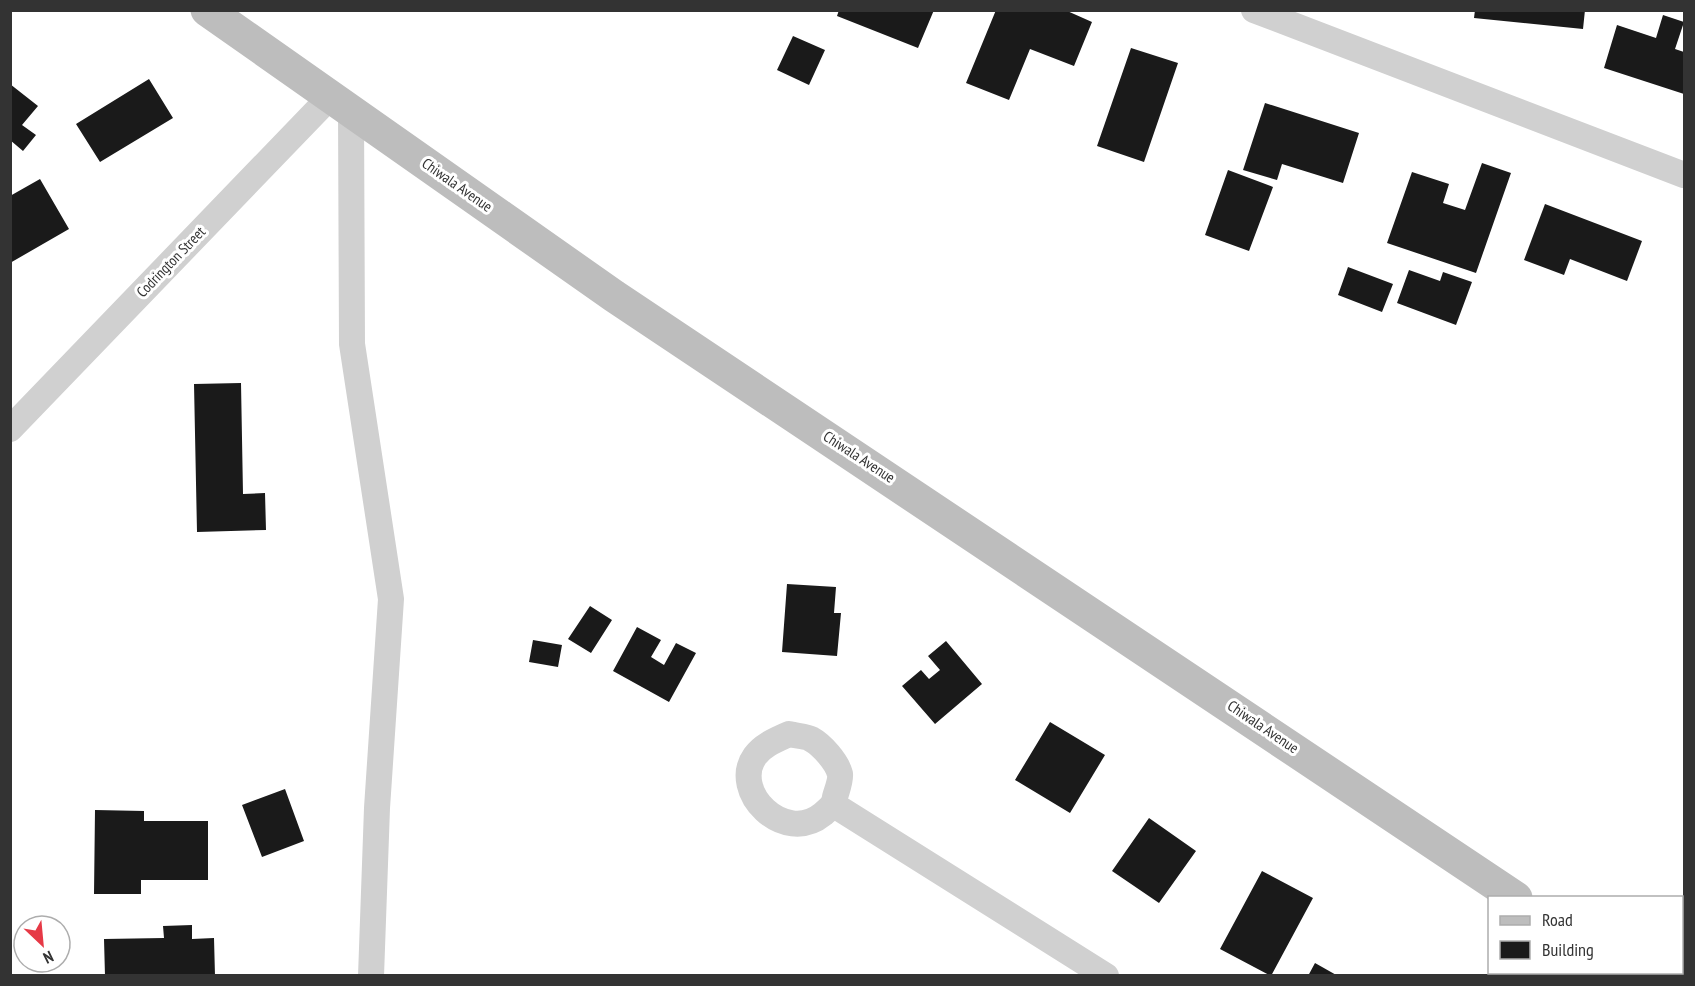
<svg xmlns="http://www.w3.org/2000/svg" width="1695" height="986" font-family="'PT Sans Narrow',sans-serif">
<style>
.building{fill:#1a1a1a}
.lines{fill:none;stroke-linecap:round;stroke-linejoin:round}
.minor{stroke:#d0d0d0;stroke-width:26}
.secondary{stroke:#bdbdbd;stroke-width:33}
.labels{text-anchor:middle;stroke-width:6;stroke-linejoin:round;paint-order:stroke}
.street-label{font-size:15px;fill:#333;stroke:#fff}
</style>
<rect width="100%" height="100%" fill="#fff"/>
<path class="building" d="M839,10H934L918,48L837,16Z
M996,10H1065L1092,22L1074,66L1030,49L1009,100L966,83Z
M1475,10H1585L1583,29L1474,18Z
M1663,15L1684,22L1675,49L1684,52V94L1604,68L1617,25L1656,38Z
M793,36L825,50L809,85L777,70Z
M1131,48L1178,63L1144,162L1097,146Z
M149,79L173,118L100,162L76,124Z
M10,84L38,106L22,125L36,135L23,151L10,140Z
M1265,103L1359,133L1343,183L1282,164L1277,180L1243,170Z
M1482,163L1511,173L1476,273L1387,243L1412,172L1449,184L1443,203L1465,210Z
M1228,170L1273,187L1249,251L1205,235Z
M40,179L69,229L10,263V196Z
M1545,204L1642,241L1627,281L1570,259L1564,275L1524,260Z
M1348,267L1393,284L1382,312L1338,295Z
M1409,270L1440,281L1443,272L1472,282L1456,325L1397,303Z
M241,383L243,494L265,493L266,530L197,532L194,384Z
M787,584L836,587L834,613H841L837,656L782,652Z
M590,606L612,620L591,653L568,639Z
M637,627L661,640L651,657L664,665L676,643L696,653L669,702L613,671Z
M533,640L562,645L558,667L529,662Z
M946,641L982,684L935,724L902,686L921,670L929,679L940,670L928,656Z
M1050,722L1105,755L1070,813L1015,780Z
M285,789L304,841L262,857L242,805Z
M95,810L144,811V821H208V880H141V894H94Z
M1149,818L1196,851L1159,903L1112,871Z
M1262,871L1313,898L1271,976L1220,949Z
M192,925V939L214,938L215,976H105L104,939L164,938L163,926Z
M1315,963L1338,976H1308Z"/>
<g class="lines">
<path class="minor" d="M1254,10L1684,175
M351,110L352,344L391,599L377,808L371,976
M10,429L331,96
M789,734C796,736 806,736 811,739C822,745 837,762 840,774C841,780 837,790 835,797C834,806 829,808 823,814C784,846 730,791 755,756C763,745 776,740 789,734Z
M834,805L1106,976
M1536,976L1538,972"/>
<path class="secondary" d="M207,10L614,296L1516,898
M1632,972L1636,976"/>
</g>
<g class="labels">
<g class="street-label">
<text transform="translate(457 185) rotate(35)" y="5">Chiwala Avenue</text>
<text transform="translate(171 262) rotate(-46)" y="5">Codrington Street</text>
<text transform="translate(859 457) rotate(33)" y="5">Chiwala Avenue</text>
<text transform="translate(1263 727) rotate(34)" y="5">Chiwala Avenue</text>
</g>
</g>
<rect width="1695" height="986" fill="none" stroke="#333333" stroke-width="24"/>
<rect x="1488" y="896" width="195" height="78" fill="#ffffff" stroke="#adadad" stroke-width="1.5"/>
<rect x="1500" y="916" width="30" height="9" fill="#bdbdbd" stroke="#adadad" stroke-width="1.5"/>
<text x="1542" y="926" font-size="18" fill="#333333">Road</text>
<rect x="1500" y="941" width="30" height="18" fill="#1a1a1a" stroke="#adadad" stroke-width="1.5"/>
<text x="1542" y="956" font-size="18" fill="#333333">Building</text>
<g transform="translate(42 944) rotate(154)"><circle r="28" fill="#ffffff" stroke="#adadad" stroke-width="1.5"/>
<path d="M0-4.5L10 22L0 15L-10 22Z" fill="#e63946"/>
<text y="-9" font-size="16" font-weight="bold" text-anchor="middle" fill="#333333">N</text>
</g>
</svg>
